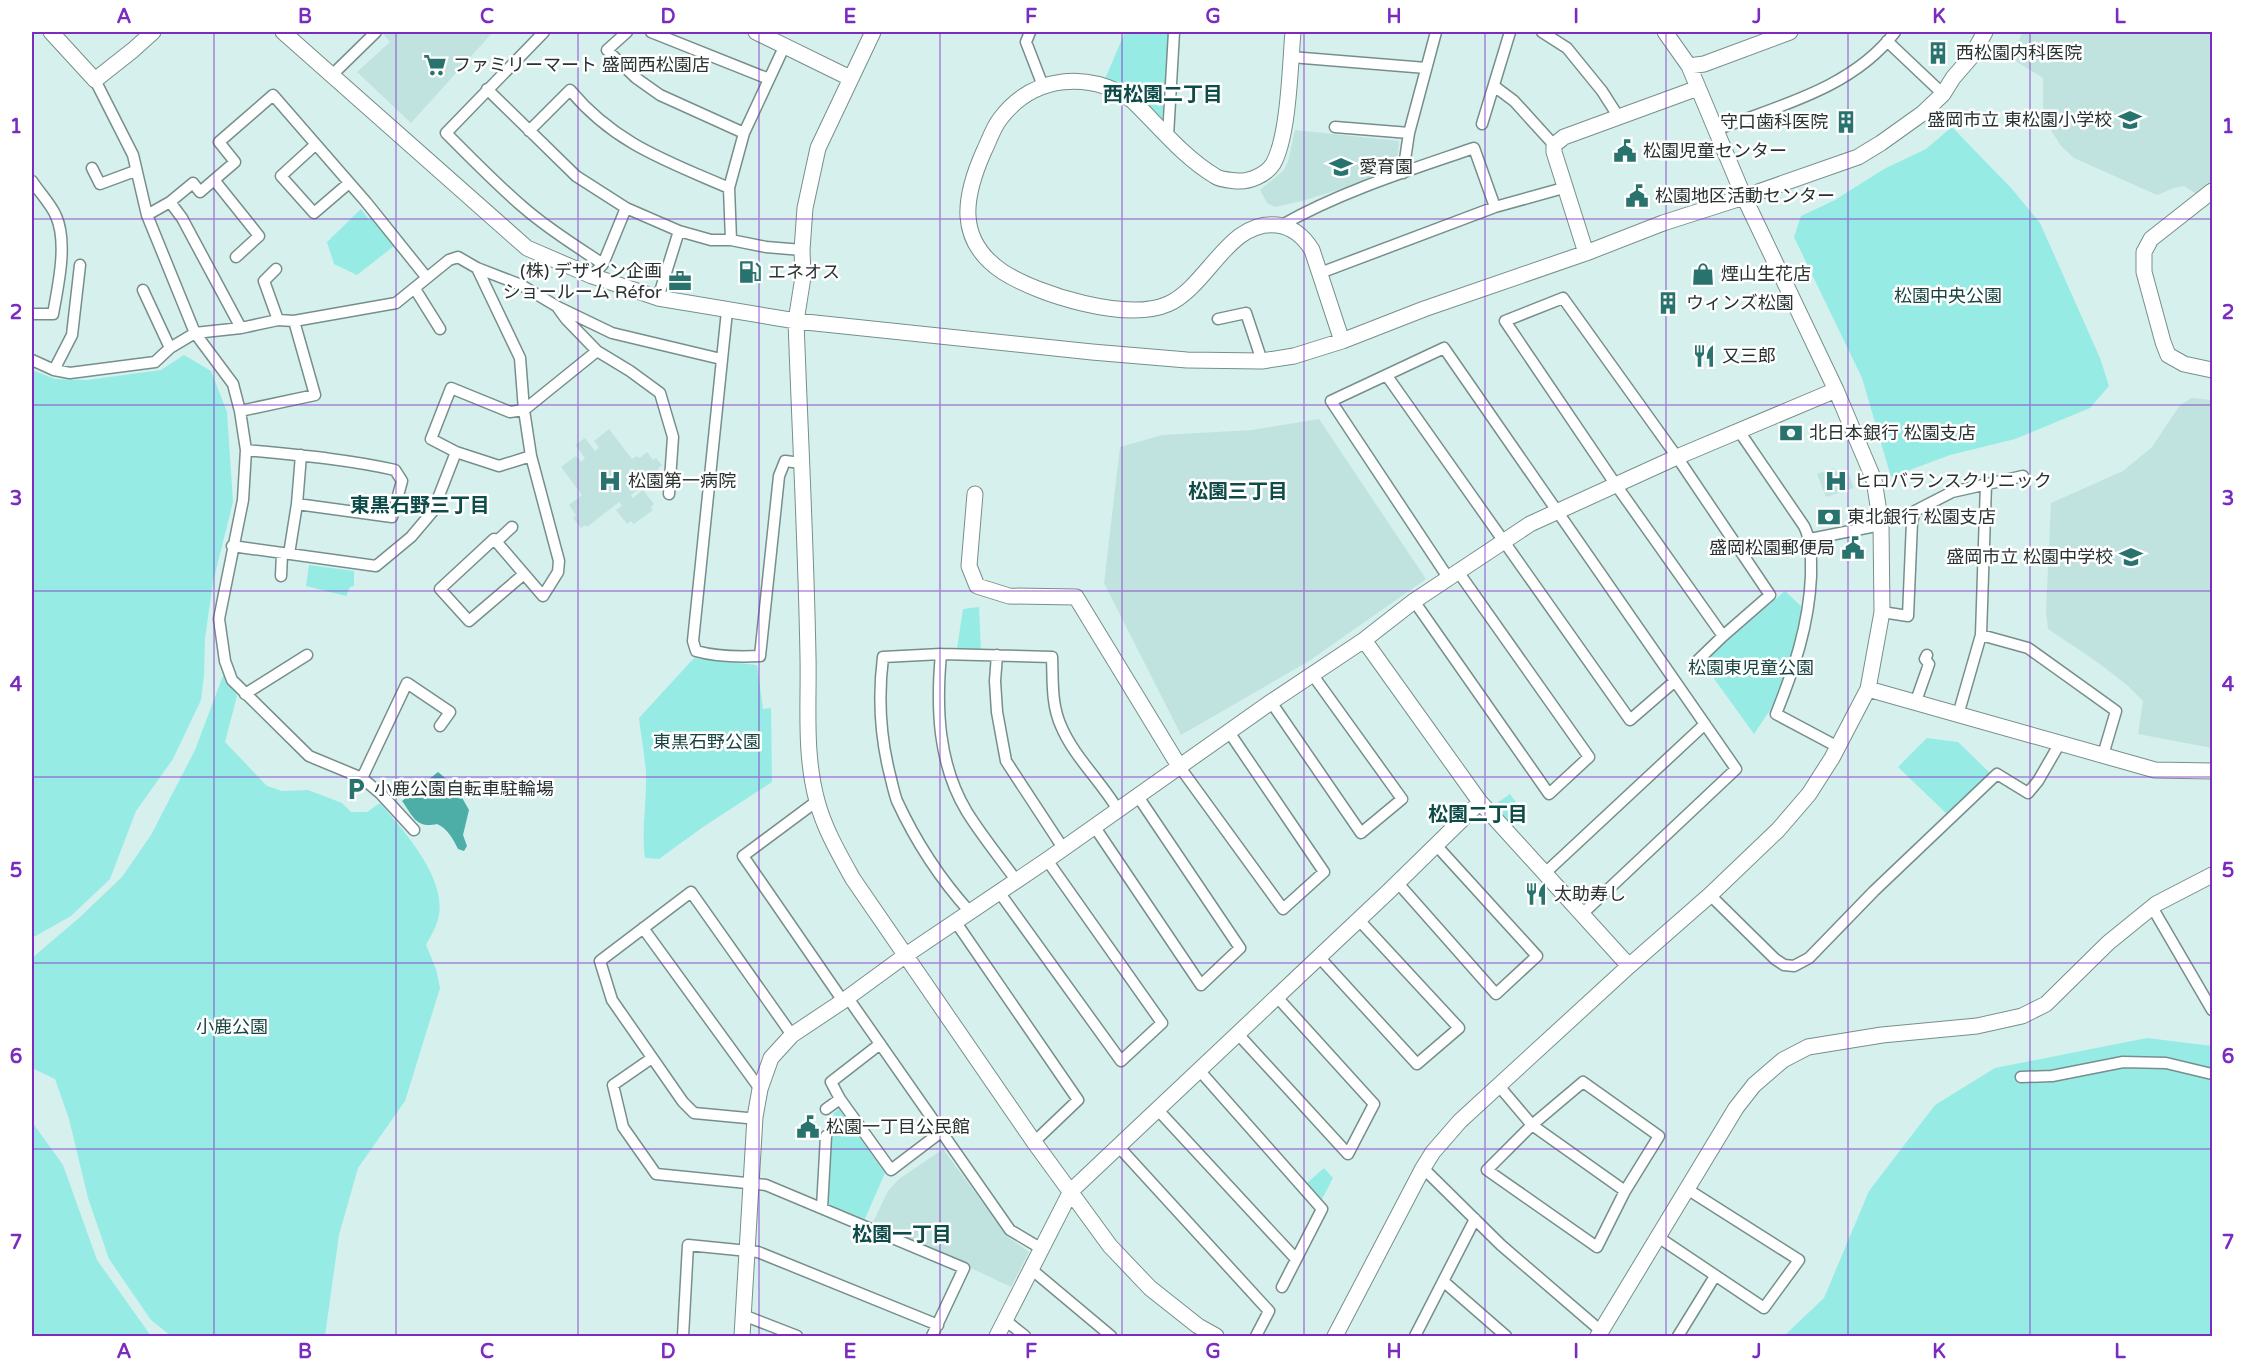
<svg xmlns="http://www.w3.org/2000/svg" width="2244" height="1368" font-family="'Varela Round','Noto Sans JP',sans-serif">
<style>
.built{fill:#c1e3e0}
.green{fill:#96ebe5}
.water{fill:#4daea7}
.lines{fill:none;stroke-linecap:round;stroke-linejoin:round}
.street-casing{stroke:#778f8c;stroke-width:13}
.secondary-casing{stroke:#778f8c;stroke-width:17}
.street{stroke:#fff;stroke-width:10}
.secondary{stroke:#fff;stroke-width:15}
.grid{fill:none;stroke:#7b2cbf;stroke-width:1.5;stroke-opacity:0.55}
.labels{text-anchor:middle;stroke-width:5;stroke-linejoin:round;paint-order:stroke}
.poi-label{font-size:18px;fill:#283231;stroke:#fff;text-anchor:start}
.park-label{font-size:18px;fill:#174340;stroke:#fff}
.neighbourhood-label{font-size:20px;font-weight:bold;fill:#0e4c49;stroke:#fff}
.neatline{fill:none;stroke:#7b2cbf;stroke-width:2}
.grid-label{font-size:20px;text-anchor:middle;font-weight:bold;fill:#7b2cbf}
</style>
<rect width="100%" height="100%" fill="#d6f0ee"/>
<path class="built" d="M386,32H493L411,123L357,72L390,42L383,34Z
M2023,32H2212V181L2196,194L2184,186L2174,188L2157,195L2074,158L2061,146L2052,132L2043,108V78L2009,57Z
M1295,130L1399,141L1396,172L1302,201L1275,207L1267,203L1260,190L1283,171L1288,162Z
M2192,398L2212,400V748L2138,734L2143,701L2128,686L2100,664L2048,629L2046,611L2051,503L2123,471L2152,447L2180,405Z
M1319,419L1426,579L1309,661L1181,735L1104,583L1120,447L1162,435L1252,430Z
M609,429L632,459L637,456L640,458L647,452L653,460L656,458L662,465L658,469L660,472L631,495L633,498L643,490L654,504L651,507L653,510L634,524L631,521L627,524L616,510L622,506L619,502L587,527L585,525L581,528L573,518L576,515L569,505L582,495L561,467L576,456L581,462L585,458L575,445L585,438L595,451L599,448L594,441Z
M1834,468L1836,472L1847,469L1854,488L1826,497L1817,474Z
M943,1149L1007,1236L1029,1252L1011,1287L873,1222L888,1191L899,1179Z"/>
<path class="green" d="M1125,32H1170L1162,120L1134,92L1105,79Z
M1952,127L2012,189L2040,223L2100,358L2109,386L2090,408L2015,439L1950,455L1891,477L1862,378L1794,237L1801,216L1835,200L1884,169L1926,149Z
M361,209L369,220L372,217L394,246L357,275L334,264L327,242Z
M184,355L211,371L227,412L233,502L213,582L205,638L204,675L201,700L173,759L136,811L110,879L71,916L32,938V370L55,379L87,380L161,370Z
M309,565L354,571V586L350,587L346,596L306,586Z
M1785,591L1803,608L1796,650L1785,678L1770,710L1754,734L1702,662Z
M979,607L981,650L957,649L963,609Z
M694,658L757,665L763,709L771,708L772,782L703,827L659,859L645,858C641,831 647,802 646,774C645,755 641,737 639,718Z
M224,673L237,696L225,742L267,786L282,791L308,790L342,803L351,812H367L380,803C403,830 449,880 438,919C436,928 430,937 426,945L436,969L440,988L405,1101L358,1168L339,1235L325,1336H171L151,1320L109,1259L88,1198L69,1119L55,1079L32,1068V958L79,918L122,877L151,835L195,750Z
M1927,738L1958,742L1991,774L1948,815L1898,767Z
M1510,794L1525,815L1512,826L1494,805Z
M2147,1038L2212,1046V1336H1784L1824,1298L1869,1191L1935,1105L1995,1068Z
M839,1109L885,1173L864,1221L830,1207L827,1201L834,1113Z
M32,1122L63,1165L97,1260L151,1336H32Z
M1324,1168L1333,1178L1322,1199L1307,1183Z"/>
<path class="water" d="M438,772L456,787L469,810L463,835L467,846L464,851L458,849C453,839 448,829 437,824C416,829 413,816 402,801Z"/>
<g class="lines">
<g class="street-casing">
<path id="street" d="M544,32L446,133C471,158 496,184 523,207C548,229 576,246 603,264L592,276
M627,32L607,50L636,78L660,95L744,133
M651,32L769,79
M1030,32L1026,42L1043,86
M1542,32L1567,48L1602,91L1618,116
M1887,41L1943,94
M1291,57L1426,68
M333,74L376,32
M95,80L133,155L147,215L195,333L233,384L240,411L246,450L243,500L219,619L225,661L232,680L309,756L362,778L381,794L414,830
M1494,86L1514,101L1554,145
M487,89L576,176L626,208L679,231L711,240H731L766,247L802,250
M1482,124L1510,32
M1335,127L1409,133
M1716,130C1778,106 1853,88 1895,32
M529,131L570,90C615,144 667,161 729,188
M1168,136L1174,32
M315,145L281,176L314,213L349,183
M92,168L100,184L135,171
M1403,173L1409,133L1436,32
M32,181C39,192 51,204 56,216C68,243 58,286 53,314H32
M215,181L259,236L236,257
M170,202L182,218L241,328
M147,215L170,202L193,183L200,192L235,162L219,142L273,95L366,202L427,278
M1282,225C1342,191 1410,170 1474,148L1495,207
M731,240L729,188L744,133L785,45
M603,264L626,208
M477,268L520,358L524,410L531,456L559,561L558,572L543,596L494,539L440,589L469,621L524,574
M276,269L264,281L278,320
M1320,273L1495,207L1567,187
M415,289L440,329
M143,290L170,348
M658,298L679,231
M1563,298L1677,457L1770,595L1723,636L1616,485L1505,321Z
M558,308L566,319L597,351L630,371L660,393L673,437L669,494
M727,311L693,641L696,651C717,657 739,657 760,656L779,476L785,461L801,463
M1218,319L1246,313L1262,361
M32,360L54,370L70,373L155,362L170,348L195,333L241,328L278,320L294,321L396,303L449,260L458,257L477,268L521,285L558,307L612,333L721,359
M54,370L72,335L80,265
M1387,376L1630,720L1675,681
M240,411L315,395L294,321
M1739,431L1804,526C1812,542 1811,558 1811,576C1809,625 1794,669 1776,714L1838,747
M246,450C296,455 346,459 395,470L402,481L392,517L297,504
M531,456L499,466L456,452L431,439L451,388L510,412L524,410L597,351
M1810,539L1881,525
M497,541L512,527
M232,546L376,566L411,537L433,511L456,452
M289,554L297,504L301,455
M281,576L282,554
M1449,579L1331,401L1444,348L1736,769L1581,915
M1414,601L1549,794L1589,757L1459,573
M1882,612L1908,616L1912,522L1915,511L1952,492L2023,476
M1981,635L2028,648L2116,711L2103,755
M941,654C936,708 938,764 967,812C982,836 1000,858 1016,880
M997,655L995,681L997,712L1006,761L1063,848
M1694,664L1723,636
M245,694L307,655
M1916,701L1929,664L1925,659L1927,655
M1271,702L1361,833L1402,799L1312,674
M1958,715L1981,635L1986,484
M1179,766L1283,909L1324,872L1229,732
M362,778L407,683L450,712L440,726
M817,801L743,856L843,1001
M1094,826L1201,985L1240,948L1137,795
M1544,874L1705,724
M1397,882L1496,994L1537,956L1435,844
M999,892L1121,1061L1162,1023L1047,860
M1710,895L1775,959L1784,965L1794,966L1809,958L1874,891L1997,774L2028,793L2038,781L2060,743
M2152,907L2212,1010
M970,912C941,880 915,840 897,801C894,793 892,783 890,775C880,736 878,697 883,657L941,654L1052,657C1053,679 1051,704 1061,726C1074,757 1101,781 1118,810
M955,921L1078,1100L1034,1142
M643,928L760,1089
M1319,957L1417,1064L1459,1028L1358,919
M848,998L1010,1230L1042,1249
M1237,1033L1348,1154L1374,1104L1276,996
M880,1044L831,1082L840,1099L891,1170L941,1132
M652,1058L613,1085L623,1127L656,1174L766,1185L964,1268L932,1336
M1199,1070L1322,1209L1282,1287
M2021,1077L2052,1076L2123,1062L2166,1063L2212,1074
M1583,1082L1659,1136L1625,1191L1597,1247L1487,1170L1532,1125Z
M1499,1086L1532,1125L1625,1191
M826,1109L840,1099
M1157,1109L1296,1259
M755,1117L747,1118L694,1113L683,1102L612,1000L600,961L691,892L792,1035
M1118,1146L1269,1311L1256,1336
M1423,1168L1501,1245L1601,1331
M822,1208L826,1136
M1658,1237L1764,1308L1799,1260L1687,1189
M1031,1269L1111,1336
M1443,1281L1506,1336
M743,1315L797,1336
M1005,1320L1025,1336
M683,1336L688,1245L758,1252L938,1325
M1415,1336L1475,1219
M1678,1336L1715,1276"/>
</g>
<g class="secondary-casing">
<path id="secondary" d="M51,32L95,80L133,50L153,32
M283,32L527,248L592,276L658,298L796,321L1092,352L1187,360L1262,361L1294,356L1342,341L1424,309L1586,253L1663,223L1744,197L1836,390L1874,480L1881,525L1882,612L1868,689L1832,758L1809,794L1778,830L1710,895L1629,966L1460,1121L1433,1152L1423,1168L1335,1336
M756,32L850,78
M873,32L818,148L805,208L802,250L803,277L796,321C800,433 806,545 808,657C809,705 804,753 817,801C824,828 839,854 853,879L1034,1142L1110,1246L1150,1288L1198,1326L1216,1336
M1293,32C1290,65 1289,136 1273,164C1266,175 1249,182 1237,181C1230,180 1220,180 1215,176C1183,157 1159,126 1133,101C1090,70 1033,75 1000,119C993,128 989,141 984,151C964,196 955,240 1003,272C1039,295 1127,322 1168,304C1208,286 1229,219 1277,225C1293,227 1304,237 1312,250L1342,341
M1665,32L1689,66L1744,197L1858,157L1881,143L1923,113L1943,94L1953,78L1971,57L1985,32
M1689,66L1704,64L1790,32
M2212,191L2151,239L2144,252V272L2163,342L2168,355L2184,364L2212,370
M1586,253L1554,152V145L1564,137L1698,88
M975,494L969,566L977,586L1009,596L1076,597L1179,766
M1364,640L1480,802L1629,966
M1868,689L2155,770L2212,771
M742,1336L755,1117L760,1089L771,1058L792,1035L843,1001L906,955L1047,860L1271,702L1364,640L1414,601L1530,524L1677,457L1836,390
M997,1336L1071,1191L1388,892L1480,802
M1598,1336L1736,1108L1754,1085L1769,1072L1783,1060L1808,1047L1882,1035L1977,1026L2022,1016L2046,1004L2108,943L2156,904L2212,875"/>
</g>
<use href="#street" class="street"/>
<use href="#secondary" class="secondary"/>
</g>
<path class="grid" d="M214,32V1336M396,32V1336M578,32V1336M759,32V1336M940,32V1336M1122,32V1336M1304,32V1336M1485,32V1336M1666,32V1336M1848,32V1336M2030,32V1336M32,219H2212M32,405H2212M32,591H2212M32,777H2212M32,963H2212M32,1149H2212"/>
<defs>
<g id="building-bare" transform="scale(1.8)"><path d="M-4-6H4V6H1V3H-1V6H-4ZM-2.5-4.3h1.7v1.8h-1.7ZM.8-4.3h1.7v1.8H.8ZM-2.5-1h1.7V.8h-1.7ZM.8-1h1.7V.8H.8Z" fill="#29736e" stroke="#fff" stroke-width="2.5" paint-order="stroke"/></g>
<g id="supermarket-bare" transform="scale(1.8)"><path d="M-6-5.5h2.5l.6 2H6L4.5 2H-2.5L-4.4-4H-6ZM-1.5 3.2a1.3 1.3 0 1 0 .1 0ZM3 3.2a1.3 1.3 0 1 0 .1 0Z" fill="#29736e" stroke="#fff" stroke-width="2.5" paint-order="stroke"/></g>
<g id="school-bare" transform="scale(1.8)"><path d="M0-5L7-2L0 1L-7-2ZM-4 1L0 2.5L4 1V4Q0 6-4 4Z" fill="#29736e" stroke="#fff" stroke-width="2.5" paint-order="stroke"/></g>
<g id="civic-bare" transform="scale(1.8)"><path d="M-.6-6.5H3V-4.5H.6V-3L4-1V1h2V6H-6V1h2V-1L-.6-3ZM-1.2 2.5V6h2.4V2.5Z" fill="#29736e" stroke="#fff" stroke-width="2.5" paint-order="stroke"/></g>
<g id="fuel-bare" transform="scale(1.8)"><path d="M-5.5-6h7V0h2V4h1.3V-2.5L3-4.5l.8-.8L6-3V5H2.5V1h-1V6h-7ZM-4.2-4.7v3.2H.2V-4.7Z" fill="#29736e" stroke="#fff" stroke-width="2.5" paint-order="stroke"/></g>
<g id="shop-bare" transform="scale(1.8)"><path d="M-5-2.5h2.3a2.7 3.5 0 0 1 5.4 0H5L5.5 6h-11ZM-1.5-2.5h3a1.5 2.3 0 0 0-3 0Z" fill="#29736e" stroke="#fff" stroke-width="2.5" paint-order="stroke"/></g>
<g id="office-bare" transform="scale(1.8)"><path d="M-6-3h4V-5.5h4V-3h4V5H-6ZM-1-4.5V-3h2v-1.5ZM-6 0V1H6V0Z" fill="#29736e" stroke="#fff" stroke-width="2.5" paint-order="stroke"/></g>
<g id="restaurant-bare" transform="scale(1.8)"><path d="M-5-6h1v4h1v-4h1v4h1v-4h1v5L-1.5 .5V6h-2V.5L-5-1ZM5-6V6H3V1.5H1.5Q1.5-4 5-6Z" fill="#29736e" stroke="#fff" stroke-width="2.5" paint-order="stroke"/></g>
<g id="bank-bare" transform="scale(1.8)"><path d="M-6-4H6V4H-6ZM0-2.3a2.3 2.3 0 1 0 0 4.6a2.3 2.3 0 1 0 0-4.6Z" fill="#29736e" stroke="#fff" stroke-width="2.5" paint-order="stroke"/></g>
<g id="hospital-bare" transform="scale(1.8)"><path d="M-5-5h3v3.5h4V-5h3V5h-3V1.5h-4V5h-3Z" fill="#29736e" stroke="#fff" stroke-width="2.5" paint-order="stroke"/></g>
<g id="parking-bare" transform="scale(1.8)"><path d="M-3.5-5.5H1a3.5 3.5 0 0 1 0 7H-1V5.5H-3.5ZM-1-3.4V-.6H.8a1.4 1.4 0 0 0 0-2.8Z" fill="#29736e" stroke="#fff" stroke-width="2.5" paint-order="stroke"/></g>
</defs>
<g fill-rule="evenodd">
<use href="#building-bare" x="1938" y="53"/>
<use href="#supermarket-bare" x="435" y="65"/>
<use href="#school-bare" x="2130" y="120"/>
<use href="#building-bare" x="1846" y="122"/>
<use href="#civic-bare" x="1625" y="151"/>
<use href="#school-bare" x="1341" y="167"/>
<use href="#civic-bare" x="1637" y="196"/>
<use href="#fuel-bare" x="750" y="272"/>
<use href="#shop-bare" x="1703" y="274"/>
<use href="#office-bare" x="680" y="281"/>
<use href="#building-bare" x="1668" y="303"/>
<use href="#restaurant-bare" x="1704" y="356"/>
<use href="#bank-bare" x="1791" y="433"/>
<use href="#hospital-bare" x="610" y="481"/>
<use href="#hospital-bare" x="1836" y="481"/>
<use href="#bank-bare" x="1829" y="517"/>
<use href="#civic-bare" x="1853" y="548"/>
<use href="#school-bare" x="2131" y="557"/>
<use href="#parking-bare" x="356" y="789"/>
<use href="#restaurant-bare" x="1536" y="894"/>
<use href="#civic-bare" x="808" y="1127"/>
</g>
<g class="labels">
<g class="poi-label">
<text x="1956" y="59">西松園内科医院</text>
<text x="453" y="71">ファミリーマート 盛岡西松園店</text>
<text x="2112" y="126" text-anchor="end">盛岡市立 東松園小学校</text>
<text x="1828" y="128" text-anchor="end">守口歯科医院</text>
<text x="1643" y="157">松園児童センター</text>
<text x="1359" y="173">愛育園</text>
<text x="1655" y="202">松園地区活動センター</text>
<text x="662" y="277" text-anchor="end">(株) デザイン企画<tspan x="662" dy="21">ショールーム Réfor</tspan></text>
<text x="768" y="278">エネオス</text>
<text x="1721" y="280">煙山生花店</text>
<text x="1686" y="309">ウィンズ松園</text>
<text x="1722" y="362">又三郎</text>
<text x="1809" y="439">北日本銀行 松園支店</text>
<text x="628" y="487">松園第一病院</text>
<text x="1854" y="487">ヒロバランスクリニック</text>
<text x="1847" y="523">東北銀行 松園支店</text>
<text x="1835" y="554" text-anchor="end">盛岡松園郵便局</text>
<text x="2113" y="563" text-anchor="end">盛岡市立 松園中学校</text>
<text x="374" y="795">小鹿公園自転車駐輪場</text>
<text x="1554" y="900">太助寿し</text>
<text x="826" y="1133">松園一丁目公民館</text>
</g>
<g class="park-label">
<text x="1948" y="302">松園中央公園</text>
<text x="1751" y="674">松園東児童公園</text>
<text x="707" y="748">東黒石野公園</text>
<text x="232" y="1033">小鹿公園</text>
</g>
<g class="neighbourhood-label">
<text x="1163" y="101">西松園二丁目</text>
<text x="1238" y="498">松園三丁目</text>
<text x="420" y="512">東黒石野三丁目</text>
<text x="1478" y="821">松園二丁目</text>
<text x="902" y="1241">松園一丁目</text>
</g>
</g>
<rect width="2244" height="1368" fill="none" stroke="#ffffff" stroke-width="66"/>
<rect x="33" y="33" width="2178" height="1302" class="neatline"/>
<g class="grid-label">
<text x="124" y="23">A</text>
<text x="305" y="23">B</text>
<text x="487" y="23">C</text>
<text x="668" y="23">D</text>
<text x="850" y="23">E</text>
<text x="1031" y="23">F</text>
<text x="1213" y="23">G</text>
<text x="1394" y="23">H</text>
<text x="1576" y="23">I</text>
<text x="1757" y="23">J</text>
<text x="1939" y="23">K</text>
<text x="2120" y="23">L</text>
<text x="16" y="133">1</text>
<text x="2228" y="133">1</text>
<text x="16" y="319">2</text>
<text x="2228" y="319">2</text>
<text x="16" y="505">3</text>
<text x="2228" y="505">3</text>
<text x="16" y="691">4</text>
<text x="2228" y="691">4</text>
<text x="16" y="877">5</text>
<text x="2228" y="877">5</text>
<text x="16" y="1063">6</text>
<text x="2228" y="1063">6</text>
<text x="16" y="1249">7</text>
<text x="2228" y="1249">7</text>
<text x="124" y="1358">A</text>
<text x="305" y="1358">B</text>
<text x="487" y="1358">C</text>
<text x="668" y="1358">D</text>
<text x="850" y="1358">E</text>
<text x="1031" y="1358">F</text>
<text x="1213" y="1358">G</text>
<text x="1394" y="1358">H</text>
<text x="1576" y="1358">I</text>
<text x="1757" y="1358">J</text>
<text x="1939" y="1358">K</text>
<text x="2120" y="1358">L</text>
</g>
</svg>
